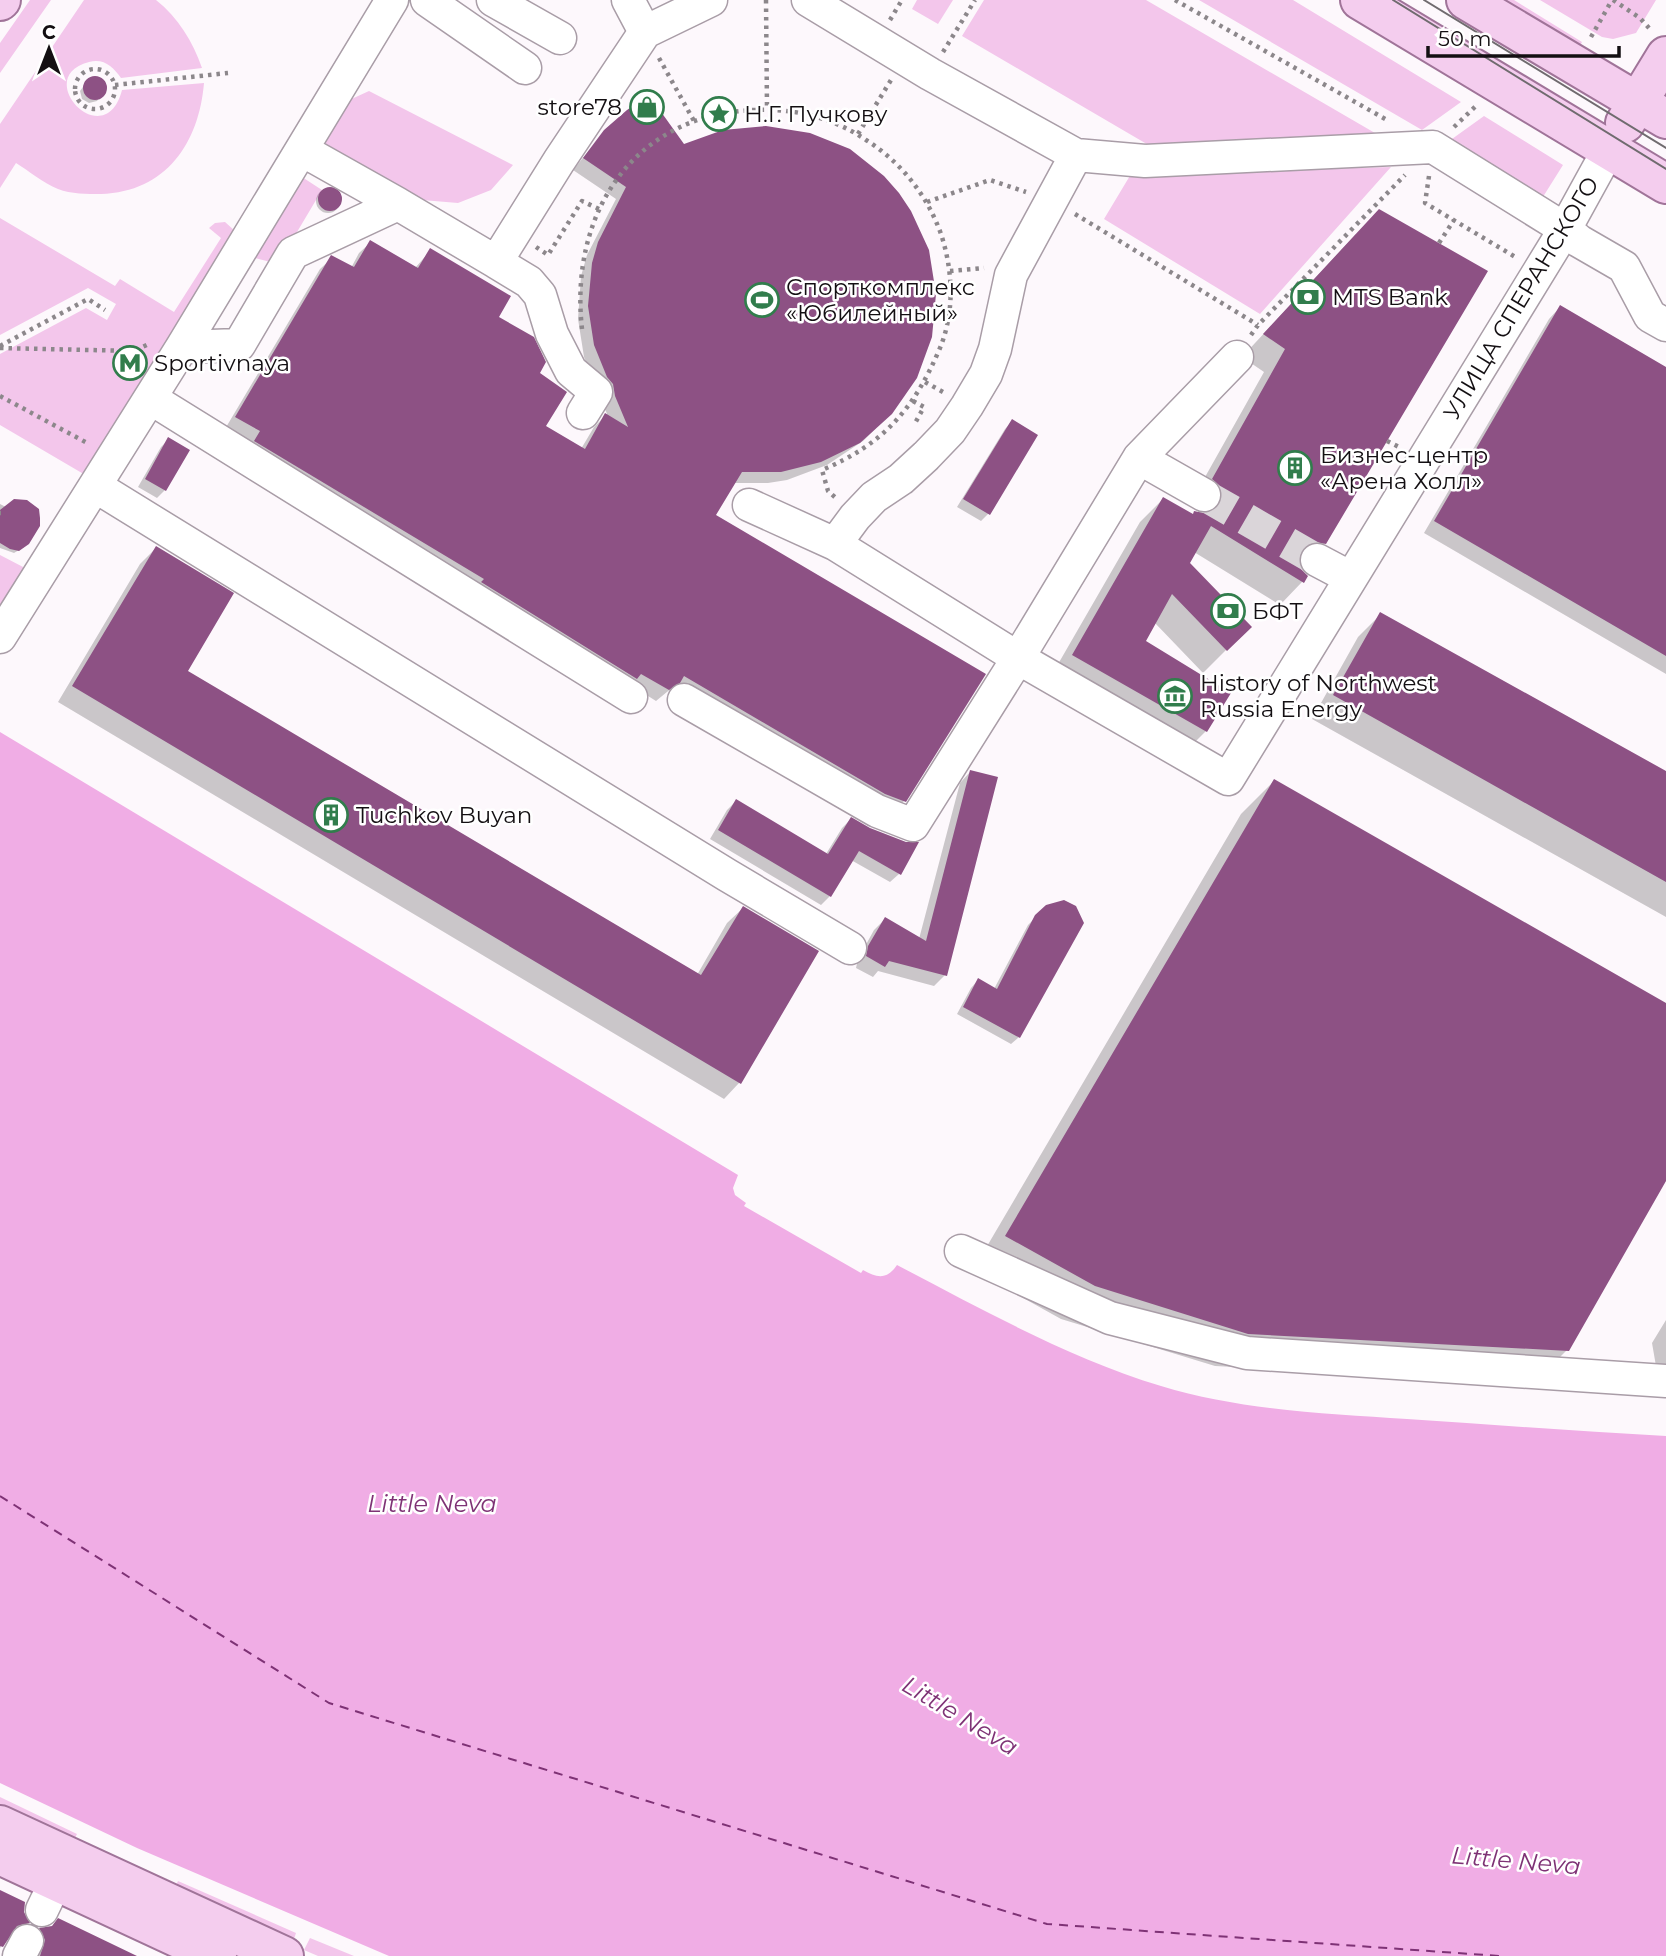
<svg xmlns="http://www.w3.org/2000/svg" width="1666" height="1956" font-family="Montserrat,sans-serif">
<style>
.green{fill:#f3c6eb}
.water{fill:#f0ade5}
.shadow{fill:#0003}
.lines{fill:none;stroke-linecap:round;stroke-linejoin:round}
.ferry{stroke:#7e3275;stroke-width:2;stroke-dasharray:9 7;stroke-linecap:butt}
.building{fill:#8d5184}
.minor-tunnel{stroke:#dad5d9;stroke-width:32;stroke-dasharray:32 16;stroke-linecap:butt}
.minor-casing{stroke:#a99da7;stroke-width:35}
.major-casing{stroke:#a07499;stroke-width:42}
.path{stroke:#8c878b;stroke-width:4.5;stroke-dasharray:3.5 5;stroke-linecap:butt}
.minor{stroke:#fff;stroke-width:32}
.major{stroke:#f4cdee;stroke-width:38}
.tram{stroke:#706b6f;stroke-width:2}
.labels{text-anchor:middle;stroke-width:5;stroke-linejoin:round;paint-order:stroke}
.poi-label{font-size:23px;fill:#130f12;stroke:#fff;text-anchor:start}
.street-label{font-size:23px;fill:#130f12;stroke:#fff}
.water-label{font-size:24px;font-style:italic;fill:#7e3275;stroke:#fff}
</style>
<rect width="100%" height="100%" fill="#fdf8fc"/>
<path class="green" d="M30,0H51L0,73V43Z
M84,0H156C178,17 193,42 202,68L121,78C113,67 104,58 89,62C30,77 105,156 122,90L204,83C199,143 166,192 101,194C87,194 71,194 58,189C43,183 29,171 16,163L0,188V124Z
M917,0H953L938,24L912,9Z
M984,0H1146L1387,140L1157,150L962,36Z
M1199,0H1293L1461,102L1422,130Z
M1496,0H1514L1582,42L1578,50Z
M1540,0H1656L1636,33L1613,39L1602,37Z
M369,91L513,165L491,190L458,203L422,200L324,143L345,102Z
M1484,116L1563,165L1541,200L1445,144Z
M1391,167L1260,314L1104,219L1131,174Z
M302,177L322,190L278,264L255,258Z
M0,218L115,286L120,279L174,312L221,238L209,228L215,223L225,222L235,231L87,476L0,425V354L86,308L107,320L116,304L88,288L0,335Z
M0,555L25,568L0,612Z
M0,1797L77,1834L72,1844L0,1810Z
M178,1881L296,1933L292,1945L173,1892Z
M310,1938L354,1956H318L304,1950Z"/>
<path class="water" d="M0,732L738,1175L733,1188L735,1195L746,1203L744,1206L861,1273L863,1270C877,1278 887,1280 897,1265C983,1310 1069,1358 1161,1386C1240,1410 1326,1414 1407,1419C1494,1425 1580,1431 1666,1436V1956H389L137,1848L0,1783Z"/>
<path class="shadow" d="M96,78L103,82L105,89L97,101L89,103L82,99L80,91L88,80Z
M605,131L876,428L863,441L827,465L787,480L768,483H733L713,516L904,801L892,813L873,805L673,687L656,701L225,429L320,269L332,258L351,268L359,253L371,242L415,268L431,250L496,317L537,373L544,427L581,449L594,427L607,414L584,357L578,319L581,276L587,255L616,199L573,170Z
M316 201a12 12 0 1 1 24 0a12 12 0 1 1-24 0Z
M1356,234L1325,543L1302,566L1298,565L1302,582L1280,605L1194,552L1188,563L1249,627L1203,673L1154,622L1143,642L1206,731L1183,754L1050,678L1140,522L1163,499L1192,515L1199,514L1197,508L1191,502L1264,372L1242,357Z
M1560,307L1666,369V674L1424,533L1549,319Z
M1012,421L1036,436L988,514L981,521L957,507L1005,429Z
M168,440L165,490L157,498L138,487L161,447Z
M0,504L6,507L24,547L14,553L0,548Z
M156,548L185,672L697,975L727,923L743,908L817,952L739,1083L724,1099L58,702L140,564Z
M1381,614L1666,773V917L1312,719L1358,637Z
M970,772L945,975L934,986L878,971L873,977L856,968L858,959L874,930L885,919L919,939L960,783Z
M1274,781L1666,1005V1178L1567,1350L1534,1383L1215,1366L1061,1319L973,1270L1241,814Z
M736,801L826,854L842,828L851,819L899,874L890,882L851,860L830,896L821,905L710,839L727,810Z
M1047,906L1019,1037L1011,1044L957,1014L971,988L978,980L994,989L1028,925Z
M1666,1320V1378L1657,1372L1652,1343Z
M0,1892L22,1912L28,1923L13,1938L6,1940L0,1948Z
M52,1927L120,1956H30L24,1944L40,1929Z"/>
<g class="lines">
<path class="ferry" d="M0,1496L329,1703L1047,1924L1499,1956"/>
</g>
<path class="building" d="M83 88a12 12 0 1 1 24 0a12 12 0 1 1-24 0Z
M649,95L684,144L723,130L766,126L810,133L850,149L884,176L899,193L911,211L929,250L936,294L932,337L917,378L892,414L860,443L821,462L781,472H742L716,515L986,674L906,802L885,794L684,676L680,683L669,690L641,674L637,679L481,582L484,579L254,441L260,431L235,417L331,255L354,267L370,240L418,268L430,248L511,296L499,317L534,337L546,362L540,373L567,392L546,426L585,449L605,413L628,427L615,396L613,384L607,377L594,345L588,306L592,263L598,242L626,187L583,158L604,130L627,110Z
M318 199a12 12 0 1 1 24 0a12 12 0 1 1-24 0Z
M1379,209L1488,271L1326,544L1316,542L1308,544L1301,551L1299,561L1301,569L1308,576L1304,583L1211,526L1190,563L1252,627L1227,651L1172,594L1146,641L1231,693L1207,732L1072,655L1163,497L1193,514L1194,511L1203,513L1213,511L1220,505L1222,494L1219,485L1212,479L1285,349L1263,334Z
M1560,305L1666,367V656L1434,521Z
M1012,419L1038,435L990,515L963,499Z
M168,437L190,450L166,491L145,479Z
M14,499L27,500L39,509L40,518V526L29,544L19,551L10,549L0,543V510Z
M156,546L234,593L188,671L701,975L743,906L819,951L741,1084L72,686Z
M1380,612L1666,771V882L1333,695Z
M970,770L998,777L947,976L889,961L885,967L866,956L868,946L885,917L926,941Z
M1274,779L1666,1003V1181L1569,1351L1248,1334L1095,1286L1005,1236Z
M736,799L828,854L851,817L870,828L906,842H919L901,875L859,851L831,897L718,830Z
M1064,900L1076,906L1084,923L1020,1038L963,1007L978,978L997,989L1035,915L1046,905Z
M0,1890L25,1902L24,1912L30,1923L17,1926L3,1947L0,1946Z
M58,1918L137,1956H40L45,1940L39,1928L52,1926Z"/>
<g class="lines">
<path class="minor-tunnel" d="M1204,495L1317,560"/>
<g class="minor-casing">
<path id="minor" d="M427,0L525,68
M493,0L560,38
M628,0L645,32
M808,0L930,74L1076,155L1145,161L1433,147L1565,229L1579,241L1624,267L1650,316L1666,325
M302,150L398,204
M496,262L529,282L540,295L552,334L571,371L596,392L583,413
M182,347L239,345L293,253L398,204L496,262L559,161L645,32L711,0
M150,398L631,697
M1139,458L1204,495
M95,486L727,875L850,948
M749,505L835,544L1018,658L1228,779L1565,229L1609,149
M835,544L855,517L874,497L901,479L926,456L950,431L967,406L986,374L995,349L1011,275L1076,155
M1317,560L1351,578
M0,637L182,347L392,0
M684,700L877,811L913,825L1018,658L1139,458L1237,357
M961,1251L1110,1318L1247,1353L1666,1381
M42,1910L56,1881
M19,1956L27,1941"/>
</g>
<g class="major-casing">
<path id="major" d="M1360,0L1666,184
M1466,0L1666,119
M0,1L1,0
M1625,123L1666,56
M0,1825L284,1956
M0,1855L217,1956"/>
</g>
<path class="path" d="M766,0L767,109
M1175,0L1387,120
M1613,0L1640,18L1649,28
M890,20L902,0
M1591,37L1612,0
M943,52L975,0
M659,58L694,121
M75 89a20 20 0 1 1 40 0a20 20 0 1 1-40 0Z
M115,85L228,73
M1454,127L1478,104
M858,134L891,80
M1429,176L1425,203L1517,258
M927,202L990,180L1026,192
M1075,214L1258,325
M1439,243L1454,220
M536,247L548,255L582,201L599,209
M950,271L984,268
M582,329C569,214 633,114 755,110C794,108 834,118 866,140C901,162 927,195 941,234C953,271 955,311 940,348C914,409 884,444 822,470L828,491L837,499
M1251,335L1258,325L1405,175
M0,346L88,299L105,310
M0,348L134,351L151,343
M925,382L943,392
M0,396L89,444
M913,401L924,407L914,425
M1387,441L1399,447
M0,513H1"/>
<use href="#minor" class="minor"/>
<use href="#major" class="major"/>
<path class="tram" d="M1393,0L1666,169
M1424,0L1666,148"/>
</g>
<defs>
<g id="shop-ring" transform="scale(1.75)"><circle r="9.5" fill="#fff" stroke="#317d4c" stroke-width="1.5"/><path d="M-5-2.5h2.3a2.7 3.5 0 0 1 5.4 0H5L5.5 6h-11ZM-1.5-2.5h3a1.5 2.3 0 0 0-3 0Z" fill="#317d4c"/></g>
<g id="sight-ring" transform="scale(1.75)"><circle r="9.5" fill="#fff" stroke="#317d4c" stroke-width="1.5"/><path d="M0-6L1.8-2.2L6-1.7L2.9 1.2L3.7 5.4L0 3.3L-3.7 5.4L-2.9 1.2L-6-1.7L-1.8-2.2Z" fill="#317d4c"/></g>
<g id="bank-ring" transform="scale(1.75)"><circle r="9.5" fill="#fff" stroke="#317d4c" stroke-width="1.5"/><path d="M-6-4H6V4H-6ZM0-2.3a2.3 2.3 0 1 0 0 4.6a2.3 2.3 0 1 0 0-4.6Z" fill="#317d4c"/></g>
<g id="stadium-ring" transform="scale(1.75)"><circle r="9.5" fill="#fff" stroke="#317d4c" stroke-width="1.5"/><path d="M0-5a6.5 5 0 1 0 0 10a6.5 5 0 1 0 0-10ZM-3.5-1.8h7v3.6h-7Z" fill="#317d4c"/></g>
<g id="metro-ring" transform="scale(1.75)"><circle r="9.5" fill="#fff" stroke="#317d4c" stroke-width="1.5"/><path d="M-5.5 5V-5H-3L0 0L3-5H5.5V5H3V-.5L0 4L-3-.5V5Z" fill="#317d4c"/></g>
<g id="building-ring" transform="scale(1.75)"><circle r="9.5" fill="#fff" stroke="#317d4c" stroke-width="1.5"/><path d="M-4-6H4V6H1V3H-1V6H-4ZM-2.5-4.3h1.7v1.8h-1.7ZM.8-4.3h1.7v1.8H.8ZM-2.5-1h1.7V.8h-1.7ZM.8-1h1.7V.8H.8Z" fill="#317d4c"/></g>
<g id="museum-ring" transform="scale(1.75)"><circle r="9.5" fill="#fff" stroke="#317d4c" stroke-width="1.5"/><path d="M0-6L6-3V-2H-6V-3ZM-5-1h2V3h-2ZM-1-1h2V3h-2ZM3-1h2V3H3ZM-6 4H6V6H-6Z" fill="#317d4c"/></g>
</defs>
<g fill-rule="evenodd">
<use href="#shop-ring" x="647" y="107"/>
<use href="#sight-ring" x="719" y="114"/>
<use href="#bank-ring" x="1308" y="297"/>
<use href="#stadium-ring" x="762" y="300"/>
<use href="#metro-ring" x="130" y="363"/>
<use href="#building-ring" x="1295" y="468"/>
<use href="#bank-ring" x="1228" y="611"/>
<use href="#museum-ring" x="1175" y="696"/>
<use href="#building-ring" x="331" y="815"/>
</g>
<g class="labels">
<g class="poi-label">
<text x="622" y="115" text-anchor="end">store78</text>
<text x="744" y="122">Н.Г. Пучкову</text>
<text x="786" y="295">Спорткомплекс<tspan x="786" dy="26">«Юбилейный»</tspan></text>
<text x="1332" y="305">МТS Bank</text>
<text x="154" y="371">Sportivnaya</text>
<text x="1320" y="463">Бизнес-центр<tspan x="1320" dy="26">«Арена Холл»</tspan></text>
<text x="1252" y="619">БФТ</text>
<text x="1200" y="691">History of Northwest<tspan x="1200" dy="26">Russia Energy</tspan></text>
<text x="356" y="823">Tuchkov Buyan</text>
</g>
<g class="street-label">
<text transform="translate(1521 298) rotate(-59)" y="8">УЛИЦА СПЕРАНСКОГО</text>
</g>
<g class="water-label">
<text x="432" y="1512">Little Neva</text>
<text transform="translate(960 1716) rotate(31)" y="8">Little Neva</text>
<text transform="translate(1516 1861) rotate(5)" y="8">Little Neva</text>
</g>
</g>
<g transform="translate(49 49)" stroke="#ffffff" stroke-width="5" paint-order="stroke">
<path d="M0-5L12 26L0 18L-12 26Z" fill="#130f12"/>
<text y="-10" font-size="19" font-weight="bold" text-anchor="middle" fill="#130f12">С</text>
</g>
<path d="M1428 46v10h191v-10" fill="none" stroke="#130f12" stroke-width="3.5"/>
<text x="1438" y="46" font-size="21" fill="#130f12" stroke="#ffffff" stroke-width="5" paint-order="stroke">50 m</text>
</svg>
